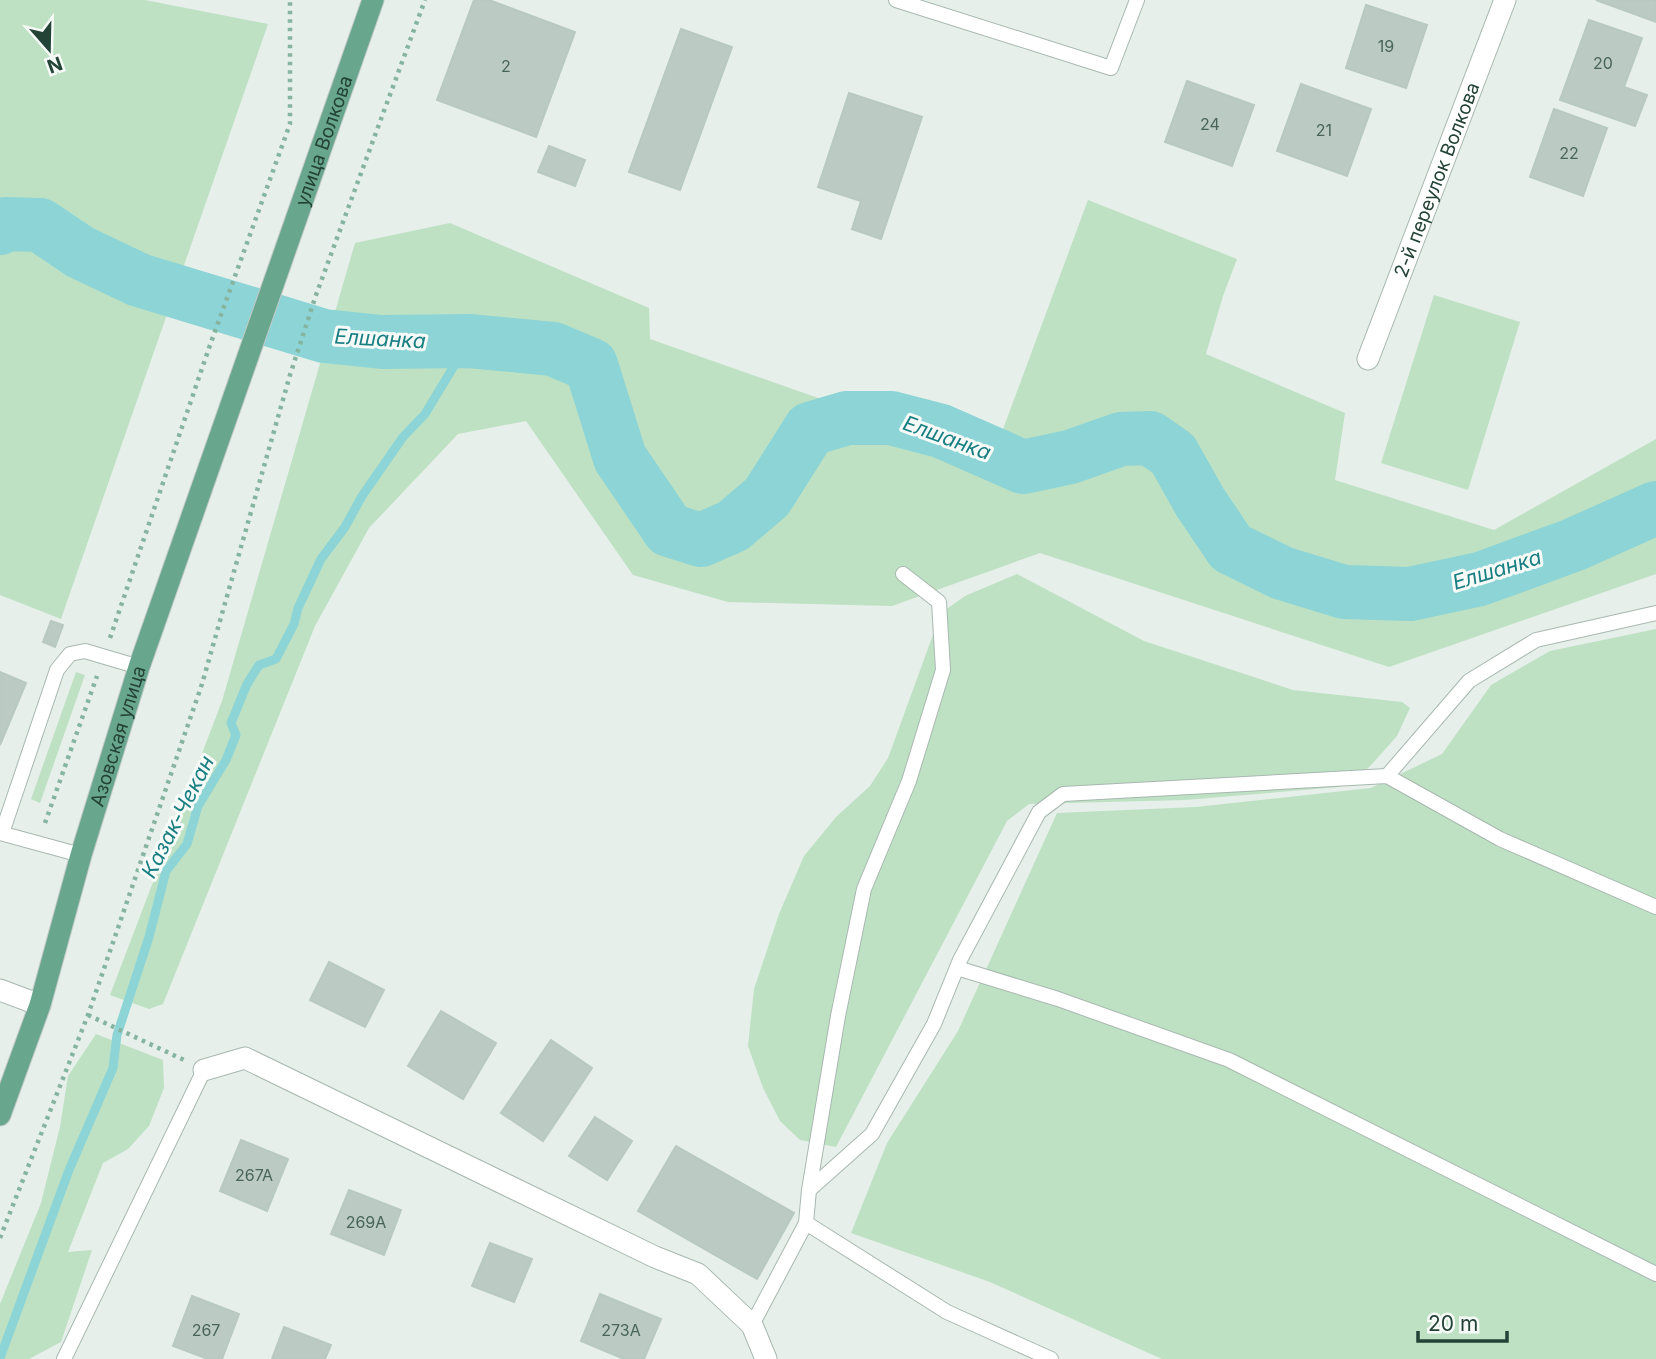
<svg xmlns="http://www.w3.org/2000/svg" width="1656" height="1359" font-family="Inter,sans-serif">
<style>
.green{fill:#bee1c3}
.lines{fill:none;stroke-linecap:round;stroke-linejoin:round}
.stream{stroke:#8cd4d6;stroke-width:9}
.river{stroke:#8cd4d6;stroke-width:54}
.building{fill:#bbcac2;stroke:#b8c9c0;stroke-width:2}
.service-casing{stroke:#a8b8b0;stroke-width:16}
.minor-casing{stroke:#a8b8b0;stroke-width:23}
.primary-casing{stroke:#c1cac7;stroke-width:23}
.path{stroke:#85b49f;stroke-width:4.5;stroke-dasharray:3.5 5;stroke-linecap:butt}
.service{stroke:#fff;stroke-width:14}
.minor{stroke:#fff;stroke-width:21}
.primary{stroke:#69a68e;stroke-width:21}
.labels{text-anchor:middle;stroke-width:6;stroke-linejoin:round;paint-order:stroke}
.number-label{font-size:16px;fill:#496559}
.street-label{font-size:19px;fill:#234336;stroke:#f7fbf8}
.water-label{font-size:21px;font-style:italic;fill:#197f83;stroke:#f7fbf8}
</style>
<rect width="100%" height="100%" fill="#e6efea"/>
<path class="green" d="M0,0H145L268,24L61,619L0,595Z
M1088,200L1237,259L1223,296L1206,354L1345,413L1335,480L1494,530L1656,439V574L1389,667L1040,553L892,606L728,602L633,575L526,421L458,434L369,528L315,626L163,1004L149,1009L110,995L222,701L355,243L450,223L649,308L650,339L992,459Z
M1434,295L1520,322L1468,490L1381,463Z
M1017,574L1144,641L1293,690L1402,702L1410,708L1397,736L1373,763L1362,774L1339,787L1185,800L1029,804L1007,821L836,1147L800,1140L780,1121L763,1088L748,1046L754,989L779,914L804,856L836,817L870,786L888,758L941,613L965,596Z
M1656,629V1359H1162L990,1282L851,1233L887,1143L958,1031L1057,813L1196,807L1371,788L1442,754L1491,685L1550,651Z
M76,672L85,675L40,803L31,799Z
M96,1034L163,1060L164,1088L149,1126L128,1149L103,1163L68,1252L92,1250L61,1342L29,1359H0V1304L41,1203L60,1127L68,1076Z"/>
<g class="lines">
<path class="stream" d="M0,1358L69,1170L113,1068L117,1035L149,937L166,871L187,844L198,806L226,760L236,735L231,723L247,684L259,665L276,659L294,624L298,608L321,559L345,527L362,496L403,437L425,414L469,341"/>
<path class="river" d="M0,228L5,224L40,225L80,252L139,280L324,336L382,342L469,341L553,349L591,365L620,458L669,530L701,540L733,526L767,497L810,429L847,418H891L941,431L1023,467L1070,457L1121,439L1150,438L1173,454L1200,502L1231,548L1282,573L1344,592L1410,594L1480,579L1573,545L1656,508"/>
</g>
<path class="building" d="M474,0H489L575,32L536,137L437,100Z
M1596,0H1656V22Z
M1366,5L1427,25L1406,88L1346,68Z
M1589,20L1642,38L1624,87L1647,95L1635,126L1560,100Z
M681,29L732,47L680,190L629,172Z
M1187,81L1254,105L1232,166L1165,142Z
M1301,84L1371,109L1347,176L1277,151Z
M849,93L922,117L881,239L852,229L861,201L818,187Z
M1554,109L1607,128L1583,196L1530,177Z
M549,146L585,160L575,186L538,172Z
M51,621L63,625L55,647L43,642Z
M0,672L26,683L0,745Z
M329,962L384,990L365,1027L310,1000Z
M441,1011L496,1043L463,1099L408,1066Z
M551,1040L592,1068L543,1141L501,1113Z
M595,1117L632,1141L607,1180L569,1156Z
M241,1140L288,1159L267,1211L220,1191Z
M676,1146L794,1213L757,1279L638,1211Z
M349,1190L401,1210L384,1255L331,1234Z
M490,1243L532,1259L514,1302L472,1286Z
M600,1294L661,1319L644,1359H624L581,1341Z
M192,1296L239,1314L222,1359H208L173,1346Z
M284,1327L331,1345L325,1359H272Z"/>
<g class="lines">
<g class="service-casing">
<path id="service" d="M896,0L1111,68L1137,0
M1387,776L1469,681L1536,640L1656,613
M0,833L81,855
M2,833L57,670L70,654L85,651L139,667
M957,968L1058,999L1229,1060L1656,1274
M809,1190L838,1016L864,889L909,781L943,670L939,602L903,574
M806,1223L947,1312L1051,1359
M752,1325L806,1223L809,1190L872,1134L934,1024L960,960L1039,812L1063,794L1387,776L1500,839L1656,907
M64,1359L204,1070"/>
</g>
<g class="minor-casing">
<g id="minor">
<path id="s1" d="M1368,359L1505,0"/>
<path d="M0,990L40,1005"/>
<path d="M204,1070L245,1058L655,1257L698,1274L752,1325L766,1359"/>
</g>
</g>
<g class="primary-casing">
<g id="primary">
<path id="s2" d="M0,1115L40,1005L81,855L139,667L373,0"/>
</g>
</g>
<path class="path" d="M110,638L209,348L290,124V0
M45,823L97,676
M88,1015L184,1060
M0,1238L88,1015L202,684L290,375L316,295L425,0"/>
<use href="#service" class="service"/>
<use href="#minor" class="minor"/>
<use href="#primary" class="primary"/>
</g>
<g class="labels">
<g class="number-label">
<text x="1386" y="52">19</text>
<text x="1603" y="69">20</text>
<text x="506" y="72">2</text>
<text x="1210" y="130">24</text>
<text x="1324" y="136">21</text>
<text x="1569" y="159">22</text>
<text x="254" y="1181">267А</text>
<text x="366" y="1228">269А</text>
<text x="206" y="1336">267</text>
<text x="621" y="1336">273А</text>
</g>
<g class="street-label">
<text dy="7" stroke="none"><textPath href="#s2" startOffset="1027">улица Волкова</textPath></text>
<text dy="7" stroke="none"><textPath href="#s1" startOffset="192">2-й переулок Волкова</textPath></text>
<text dy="7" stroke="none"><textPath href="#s2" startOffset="397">Азовская улица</textPath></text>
</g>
<g class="water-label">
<text transform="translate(380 339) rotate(3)" y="7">Елшанка</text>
<text transform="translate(947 438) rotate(20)" y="7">Елшанка</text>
<text transform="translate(1497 570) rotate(-17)" y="7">Елшанка</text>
<text transform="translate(178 817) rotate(-63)" y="7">Казак-Чекан</text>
</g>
</g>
<g transform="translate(49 49) rotate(160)" stroke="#f7fbf8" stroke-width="5" paint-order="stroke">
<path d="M0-5L12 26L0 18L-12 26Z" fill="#234336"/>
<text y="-10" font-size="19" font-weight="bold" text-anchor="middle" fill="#234336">N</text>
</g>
<path d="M1418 1331v10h89v-10" fill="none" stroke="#234336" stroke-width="3.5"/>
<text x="1428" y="1331" font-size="21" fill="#234336" stroke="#f7fbf8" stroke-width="5" paint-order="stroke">20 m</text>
</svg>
